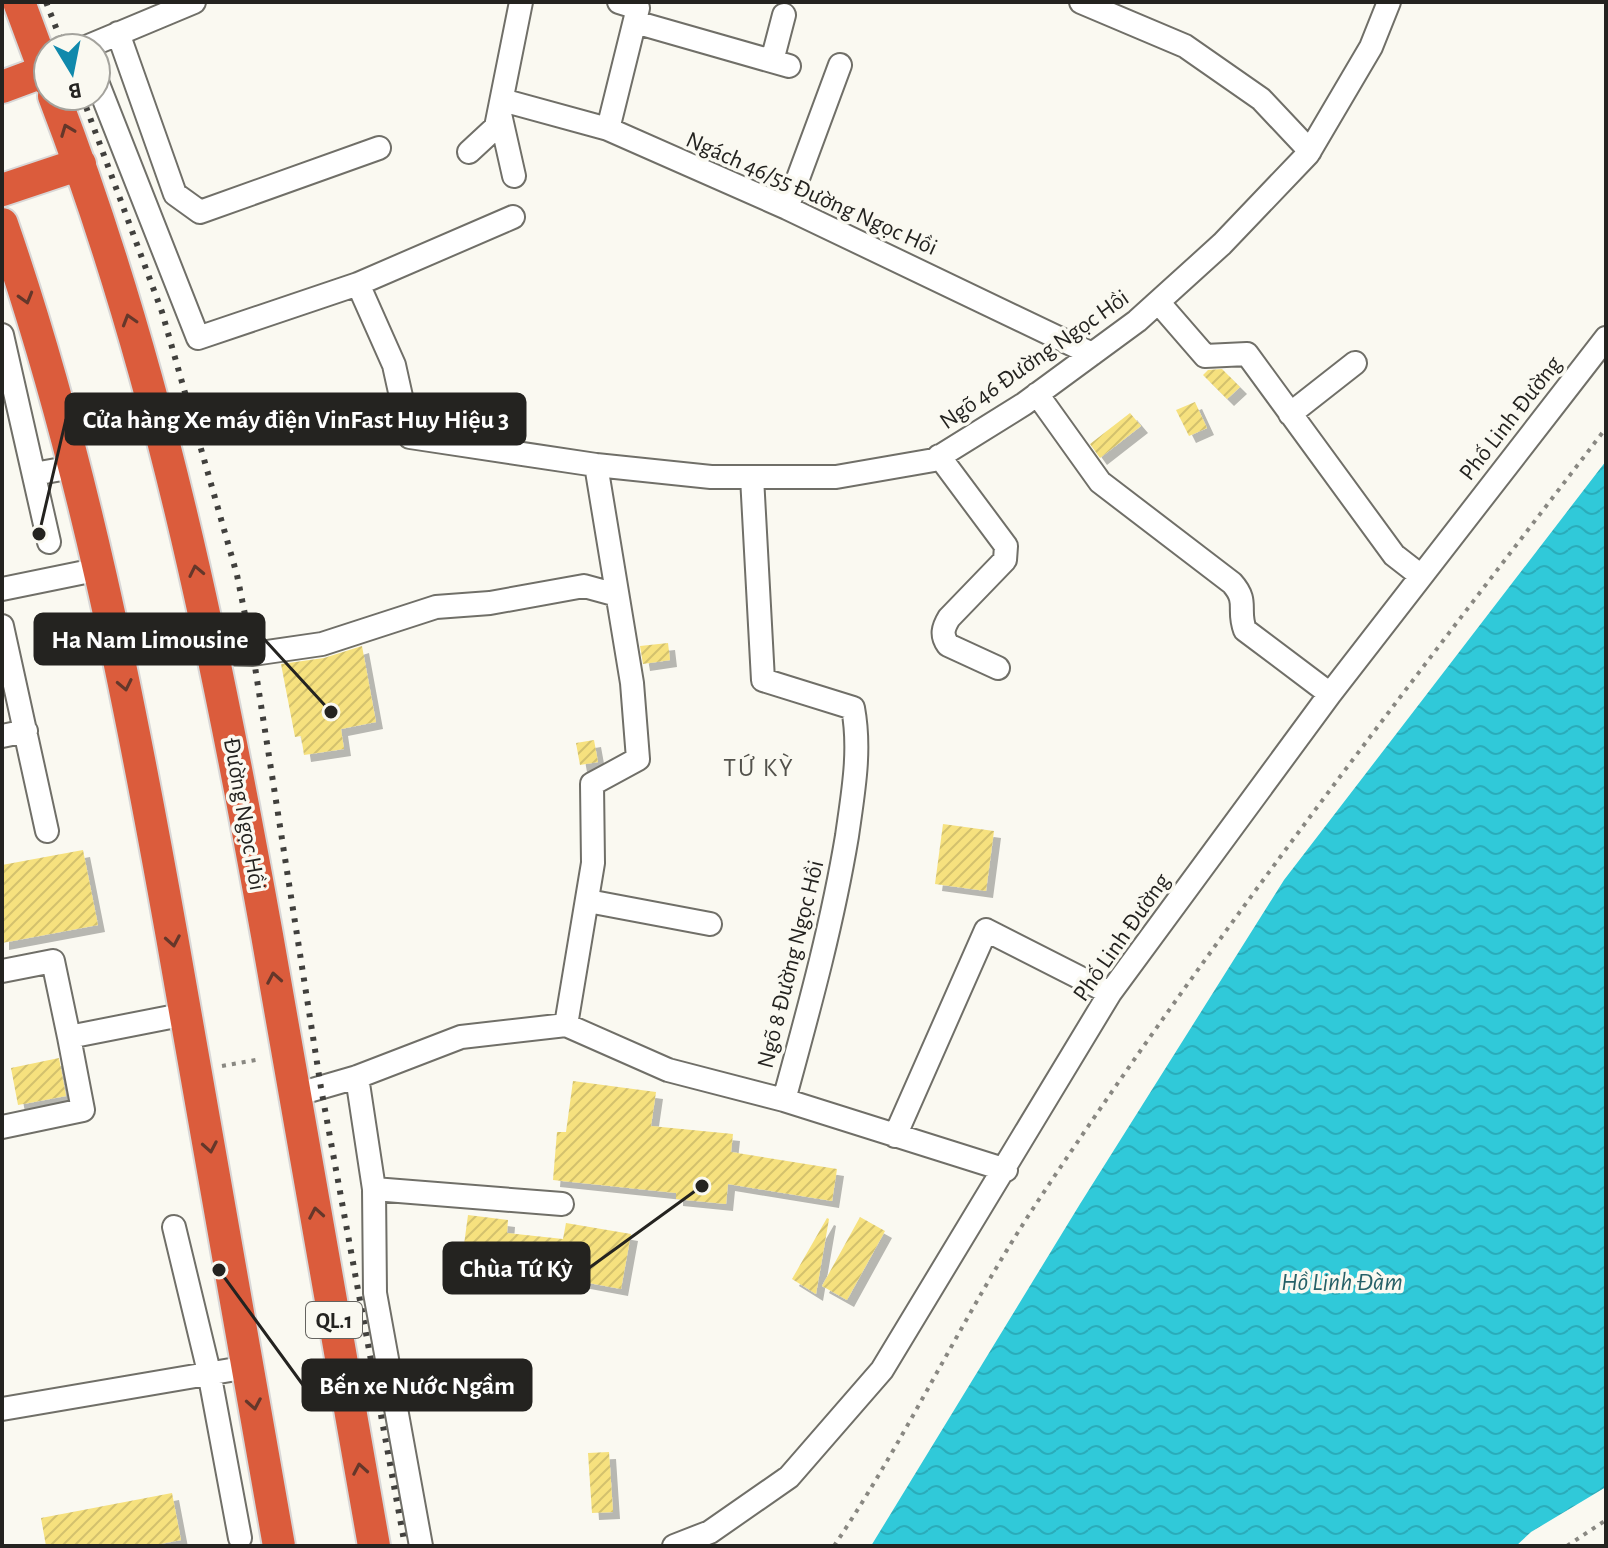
<svg xmlns="http://www.w3.org/2000/svg" width="1608" height="1548" font-family="'Alegreya Sans',sans-serif">
<style>
.water{fill:url(#water-waves)}
.building{fill:url(#building-hatch);filter:url(#shadow)}
.lines{fill:none;stroke-linecap:round;stroke-linejoin:round}
.minor-casing{stroke:#706f68;stroke-width:26}
.highway-casing{stroke:#d8d7d7;stroke-width:36}
.path{stroke:#898882;stroke-width:4;stroke-dasharray:4 6;stroke-linecap:butt}
.minor{stroke:#fff;stroke-width:22}
.highway{stroke:#db5c3c;stroke-width:32}
.rail{stroke:#41403d;stroke-width:6;stroke-dasharray:4 8;stroke-linecap:butt}
.oneway{stroke:#64372a}
.labels{text-anchor:middle;stroke-width:7;stroke-linejoin:round;paint-order:stroke}
.shield{fill:#faf9f1;stroke:#64635f;stroke-width:2}
.shield-label{font-size:22px;font-weight:bold;fill:#242320}
.street-label{font-size:24px;fill:#242320;stroke:#faf9f1}
.neighbourhood-label{font-size:26px;letter-spacing:2px;fill:#53524c;stroke:#faf9f1}
.water-label{font-size:26px;font-style:italic;fill:#276168;stroke:#faf9f1}
.leader{fill:none;stroke:#242320;stroke-width:3}
.callout-dot{fill:#242320;stroke:#faf9f1;stroke-width:3}
.callout{fill:#242320;stroke:#242320;stroke-width:3}
.callout-label{font-size:26px;text-anchor:middle;font-weight:bold;fill:#fff}
</style>
<defs>
<pattern id="water-waves" width="16" height="10" patternUnits="userSpaceOnUse" patternTransform="scale(2)"><rect width="16" height="10" fill="#30c9d9"/><path d="M0 5q4-4 8 0t8 0" fill="none" stroke="#2aacba"/></pattern>
<pattern id="building-hatch" width="6" height="6" patternUnits="userSpaceOnUse" patternTransform="scale(2)"><rect width="6" height="6" fill="#f6e17e"/><path d="M-1 1l2-2M0 6l6-6M5 7l2-2" fill="none" stroke="#d3c16d"/></pattern>
<filter id="shadow"><feDropShadow dx="7" dy="7" stdDeviation="0" flood-color="#0004"/></filter>
</defs>
<rect width="100%" height="100%" fill="#faf9f1"/>
<path class="water" d="M1606,461V1487L1531,1532L1516,1546H871L1080,1204L1284,880Z"/>
<path class="building" d="M1222,369L1240,387L1227,399L1203,375L1208,370Z
M1195,402L1207,428L1189,436L1176,410Z
M1130,413L1141,426L1100,458L1090,444Z
M668,643L670,660L643,664L640,646Z
M362,646L376,722L341,729L344,749L304,755L301,736L295,737L281,664L324,658Z
M594,740L598,762L580,765L576,743Z
M943,824L994,831L986,891L935,884Z
M83,850L98,925L2,943V865Z
M59,1058L66,1096L18,1105L11,1068Z
M573,1081L656,1092L651,1126L733,1134L731,1152L837,1169L832,1201L728,1184L726,1204L676,1199V1193L553,1180L557,1132H566Z
M468,1215L508,1220L507,1233L563,1239L566,1223L631,1234L621,1289L546,1275V1280L501,1275L500,1287L459,1282Z
M860,1217L885,1231L847,1300L822,1286Z
M827,1218L829,1219L816,1294L792,1279Z
M609,1452L613,1512L592,1513L588,1453Z
M172,1493L181,1540L150,1546H46L41,1518Z"/>
<g class="lines">
<g class="minor-casing">
<path id="minor" d="M1081,2L1185,46L1261,99L1310,151
M635,22L789,66
M118,33L175,194L200,212L379,148
M84,48L194,2
M772,61L784,15
M96,79L198,338L358,284L394,365L410,437L596,465L711,477H836L934,460L1024,404L1137,321L1222,244L1308,154L1371,47L1389,2
M502,100L608,129L787,208L1092,354
M500,114L514,176
M608,129L638,8L619,2
M469,152L496,127L521,2
M787,208L840,65
M358,284L513,217
M1159,303L1205,356L1247,354L1394,555L1421,576
M2,335L49,542
M1037,394L1100,482L1232,583C1249,602 1237,609 1245,630L1330,694
M1290,414L1355,363
M939,456L1006,546L1005,560L949,618C943,628 941,635 948,645L998,668
M34,474L73,467
M752,477L763,680L853,708C861,751 853,793 847,836C832,926 808,1012 784,1100
M2,589L100,569
M2,626L47,831
M214,653L253,654L322,644L436,607L490,603L584,586L617,595
M2,736L26,731
M588,901L710,924
M2,971L53,961L69,1037
M566,1025L593,863L592,784L638,759L632,683L596,465
M357,1077L374,1189L375,1293L421,1546
M295,1095L357,1077L461,1037L566,1025L668,1070L784,1100L1006,1170
M2,1127L83,1110L69,1037L186,1014
M895,1136L986,930L1110,993
M374,1189L562,1204
M174,1227L209,1372L240,1538
M2,1409L248,1367
M674,1546L710,1532L789,1477L882,1370L1110,993L1330,694L1606,338"/>
</g>
<g class="highway-casing">
<path id="highway" d="M19,2L48,80
M2,87L45,71
M54,96C158,366 216,651 267,935C303,1138 338,1342 374,1546
M2,190L80,164
M2,224C82,455 129,696 172,937C209,1140 244,1343 279,1546"/>
</g>
<path class="path" d="M222,1066L261,1059
M834,1546C908,1436 963,1315 1036,1204C1213,936 1411,683 1606,428
M1567,1546L1606,1520"/>
<use href="#minor" class="minor"/>
<use href="#highway" class="highway"/>
<path class="rail" d="M46,2L64,48
M82,96L162,312L237,575L253,654L321,1088L405,1546"/>
</g>
<defs><path id="oneway-chevron" d="M-2-3.5L2.5 0L-2 3.5" fill="none" stroke-width="1.6" stroke-linecap="round" stroke-linejoin="round" transform="scale(2)"/></defs>
<g class="oneway">
<use href="#oneway-chevron" transform="translate(67 130) rotate(-111)"/>
<use href="#oneway-chevron" transform="translate(26 298) rotate(74)"/>
<use href="#oneway-chevron" transform="translate(129 320) rotate(-107)"/>
<use href="#oneway-chevron" transform="translate(196 571) rotate(-102)"/>
<use href="#oneway-chevron" transform="translate(125 685) rotate(78)"/>
<use href="#oneway-chevron" transform="translate(173 941) rotate(80)"/>
<use href="#oneway-chevron" transform="translate(274 978) rotate(-100)"/>
<use href="#oneway-chevron" transform="translate(210 1147) rotate(80)"/>
<use href="#oneway-chevron" transform="translate(316 1213) rotate(-100)"/>
<use href="#oneway-chevron" transform="translate(254 1404) rotate(80)"/>
<use href="#oneway-chevron" transform="translate(360 1469) rotate(-100)"/>
</g>
<g class="labels">
<rect class="shield" x="306" y="1302" width="56" height="36" rx="6"/>
<g class="shield-label">
<text x="334" y="1328">QL.1</text>
</g>
<g class="street-label">
<text transform="translate(812 193) rotate(24)" y="8">Ngách 46/55 Đường Ngọc Hồi</text>
<text transform="translate(1034 359) rotate(-35)" y="8">Ngõ 46 Đường Ngọc Hồi</text>
<text transform="translate(1510 418) rotate(-52)" y="8">Phố Linh Đường</text>
<text transform="translate(245 814) rotate(80)" y="8">Đường Ngọc Hồi</text>
<text transform="translate(1121 937) rotate(-55)" y="8">Phố Linh Đường</text>
<text transform="translate(790 964) rotate(-76)" y="8">Ngõ 8 Đường Ngọc Hồi</text>
</g>
<g class="neighbourhood-label">
<text x="759" y="776">TỨ KỲ</text>
</g>
<g class="water-label">
<text x="1342" y="1290">Hồ Linh Đàm</text>
</g>
</g>
<path class="leader" d="M39 534L66 419M331 712L264 639M702 1186L589 1268M219 1270L303 1385"/>
<g class="callout-dot">
<circle cx="39" cy="534" r="8"/>
<circle cx="331" cy="712" r="8"/>
<circle cx="702" cy="1186" r="8"/>
<circle cx="219" cy="1270" r="8"/>
</g>
<g class="callout">
<rect x="66" y="394" width="459" height="50" rx="8"/>
<rect x="35" y="614" width="229" height="50" rx="8"/>
<rect x="444" y="1243" width="145" height="50" rx="8"/>
<rect x="303" y="1360" width="228" height="50" rx="8"/>
</g>
<g class="callout-label">
<text x="296" y="428">Cửa hàng Xe máy điện VinFast Huy Hiệu 3</text>
<text x="150" y="648">Ha Nam Limousine</text>
<text x="516" y="1277">Chùa Tứ Kỳ</text>
<text x="417" y="1394">Bến xe Nước Ngầm</text>
</g>
<rect width="1608" height="1548" fill="none" stroke="#242320" stroke-width="8"/>
<g transform="translate(72 72) rotate(170)"><circle r="38" fill="#faf9f1" stroke="#a4a39d" stroke-width="2"/>
<path d="M0-6L14 30L0 20L-14 30Z" fill="#1089ac"/>
<text y="-12" font-size="22" font-weight="bold" text-anchor="middle" fill="#242320">B</text>
</g>
</svg>
